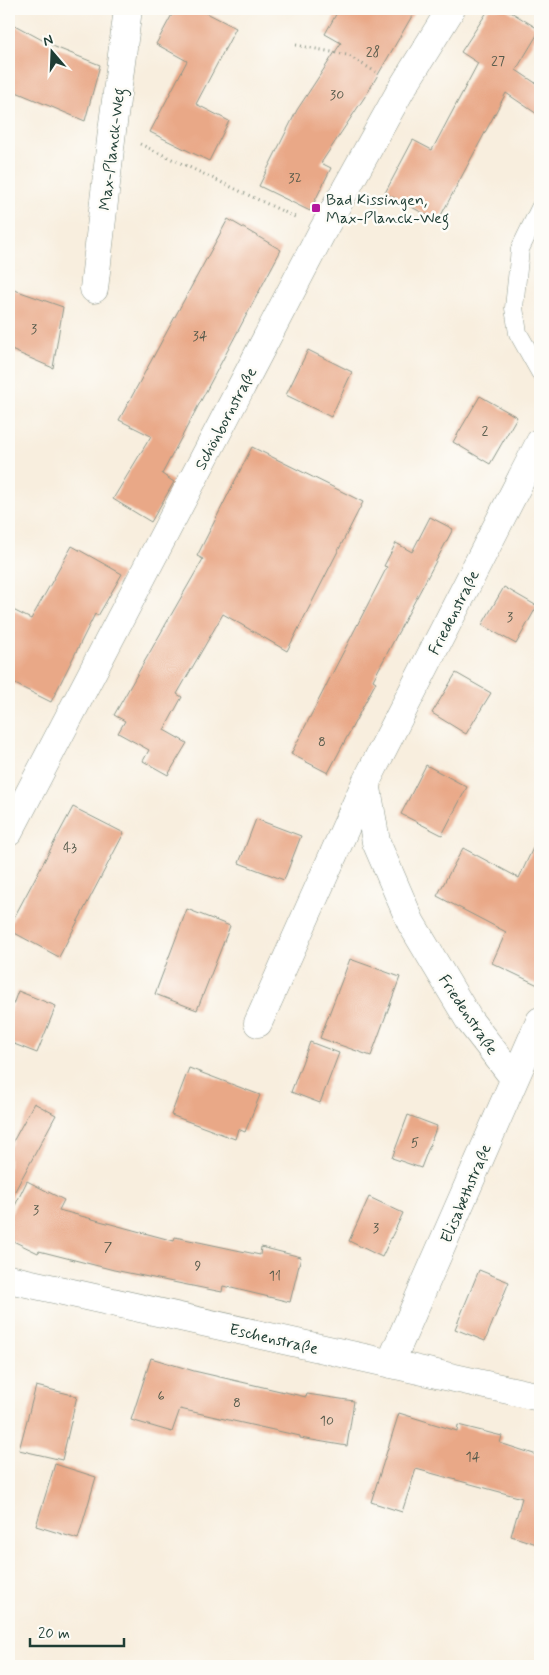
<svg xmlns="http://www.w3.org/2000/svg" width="549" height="1675" font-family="Mynerve,sans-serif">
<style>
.building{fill:#e9a887}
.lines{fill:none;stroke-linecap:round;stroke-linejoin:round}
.lane-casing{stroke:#8c9689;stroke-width:19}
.street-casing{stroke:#8c9689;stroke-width:29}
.path{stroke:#8c9689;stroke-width:3;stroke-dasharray:1 4;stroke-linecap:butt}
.lane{stroke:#fff;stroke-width:18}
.street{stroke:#fff;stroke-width:28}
.poi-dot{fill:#b5179e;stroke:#fdfcf7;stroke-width:2}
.labels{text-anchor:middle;stroke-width:5;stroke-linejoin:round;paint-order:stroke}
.number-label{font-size:14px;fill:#525849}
.street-label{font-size:16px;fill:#1f3d34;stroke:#fdfcf7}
.poi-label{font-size:16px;fill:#1f3d34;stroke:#fdfcf7;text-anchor:start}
</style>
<rect width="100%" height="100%" fill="#fdfcf7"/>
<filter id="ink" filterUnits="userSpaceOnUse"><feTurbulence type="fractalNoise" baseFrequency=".02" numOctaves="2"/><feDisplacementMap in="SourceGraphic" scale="10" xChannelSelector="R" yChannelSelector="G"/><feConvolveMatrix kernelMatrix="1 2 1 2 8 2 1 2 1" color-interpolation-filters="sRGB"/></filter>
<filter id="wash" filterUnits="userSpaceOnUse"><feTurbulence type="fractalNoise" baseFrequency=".0096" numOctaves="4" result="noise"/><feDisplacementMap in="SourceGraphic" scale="20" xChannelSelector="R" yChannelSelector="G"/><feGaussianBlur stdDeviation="1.12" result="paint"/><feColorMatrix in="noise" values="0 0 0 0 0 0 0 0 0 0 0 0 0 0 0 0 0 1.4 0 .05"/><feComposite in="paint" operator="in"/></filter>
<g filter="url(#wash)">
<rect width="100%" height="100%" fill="#f8eede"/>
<g id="blocks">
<path class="building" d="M175,9H199L236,28L196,104L229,121L209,161L150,132L187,61L156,44Z
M339,9H416L368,92L321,163L331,168L310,211L259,186L297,110L341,43L325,34Z
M489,9H506L540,30L516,70L540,86V116L506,93L438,221L385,193L413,140L432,150L478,63L461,52Z
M9,22L55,47L100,65L85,121L9,89Z
M228,219L281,250L162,474L174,482L151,522L113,499L151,436L119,420Z
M9,288L63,307L53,368L9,349Z
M308,350L352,372L331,417L286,395Z
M480,396L517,417L490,464L453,442Z
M252,447L363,502L287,651L223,614L177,694L182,697L164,730L187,743L168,775L143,761L149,750L118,733L125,721L114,715L203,559L197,556Z
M430,517L453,529L373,680L376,682L328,773L291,754L387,567L384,566L396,543L412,552Z
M72,546L122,574L98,616L95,614L51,702L9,681V608L31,619Z
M504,587L537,606L516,644L482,625Z
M456,673L491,693L466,734L432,713Z
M426,765L467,787L442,835L401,814Z
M73,807L124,833L59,957L9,930V927Z
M256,819L301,836L284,880L239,863Z
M540,833V986L492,963L506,932L437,896L463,848L519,878Z
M187,909L230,926L197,1010L155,994Z
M350,959L400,977L371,1056L320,1038Z
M18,991L56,1006L37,1053L9,1042V1015Z
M310,1042L339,1053L320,1103L291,1092Z
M189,1068L260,1095L245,1132L238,1129L235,1139L171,1115Z
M34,1103L56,1115L9,1202V1149Z
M408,1115L437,1126L421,1168L392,1158Z
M27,1181L64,1200L59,1210L174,1241L175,1237L260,1255L261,1247L301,1257L290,1302L223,1286L222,1292L114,1270L39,1251L38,1253L9,1239V1218Z
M369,1197L403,1213L382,1257L349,1241Z
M479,1270L509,1282L485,1341L455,1329Z
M151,1358L194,1371L306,1397L307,1394L354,1401L347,1446L300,1438V1436L180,1409L172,1432L131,1420Z
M36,1386L77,1396L62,1460L19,1450Z
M399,1413L457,1431L458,1425L502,1436L500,1443L540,1456V1545L511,1536L522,1498L416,1469L402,1512L371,1502Z
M55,1464L96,1477L78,1539L36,1526Z"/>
</g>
</g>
<g filter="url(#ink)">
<use href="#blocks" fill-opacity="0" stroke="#8c9689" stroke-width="1"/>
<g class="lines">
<g class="lane-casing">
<path id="lane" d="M540,208L520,249L514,308L518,333L540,372"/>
</g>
<g class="street-casing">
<path id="street" d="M94,289L112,131L128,9
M366,782L376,842L411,923L469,1020L514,1078
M9,832L323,230L402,88L451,9
M258,1023L366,782L540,442
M9,1279L540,1397
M390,1364L540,1021"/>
</g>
<path class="path" d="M296,45L347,55L376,72
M140,144L295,217"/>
<use href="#lane" class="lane"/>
<use href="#street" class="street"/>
</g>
</g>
<rect class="poi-dot" x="311" y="203" width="10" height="10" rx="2.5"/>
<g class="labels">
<g class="number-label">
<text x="373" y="56">28</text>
<text x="498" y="65">27</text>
<text x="337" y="99">30</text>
<text x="295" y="182">32</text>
<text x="34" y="333">3</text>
<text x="200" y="340">34</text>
<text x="485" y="435">2</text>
<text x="510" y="621">3</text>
<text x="322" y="746">8</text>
<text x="70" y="852">43</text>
<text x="415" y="1147">5</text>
<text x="36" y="1214">3</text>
<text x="376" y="1232">3</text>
<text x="108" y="1251">7</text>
<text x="198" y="1270">9</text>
<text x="275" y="1280">11</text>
<text x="161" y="1400">6</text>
<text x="237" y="1407">8</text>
<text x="327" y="1425">10</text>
<text x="473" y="1461">14</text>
</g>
<g class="street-label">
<text transform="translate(111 149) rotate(-83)" y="6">Max-Planck-Weg</text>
<text transform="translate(225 418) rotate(-62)" y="6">Schönbornstraße</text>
<text transform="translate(453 612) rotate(-63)" y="6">Friedenstraße</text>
<text transform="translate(469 1014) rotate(56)" y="6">Friedenstraße</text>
<text transform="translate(465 1193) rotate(-67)" y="6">Elisabethstraße</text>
<text transform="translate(274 1338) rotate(13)" y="6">Eschenstraße</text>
</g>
<g class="poi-label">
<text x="326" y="205">Bad Kissingen,<tspan x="326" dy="18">Max-Planck-Weg</tspan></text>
</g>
</g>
<rect width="549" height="1675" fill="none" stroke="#fdfcf7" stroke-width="30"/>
<g transform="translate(52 52) rotate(341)" stroke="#fdfcf7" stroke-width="4" paint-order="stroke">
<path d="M0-4L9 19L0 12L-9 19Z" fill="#1f3d34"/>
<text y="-8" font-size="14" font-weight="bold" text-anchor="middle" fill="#1f3d34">N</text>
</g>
<path d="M30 1638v8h94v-8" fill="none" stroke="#1f3d34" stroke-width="2.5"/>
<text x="38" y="1638" font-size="15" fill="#1f3d34" stroke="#fdfcf7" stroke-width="4" paint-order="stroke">20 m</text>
</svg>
